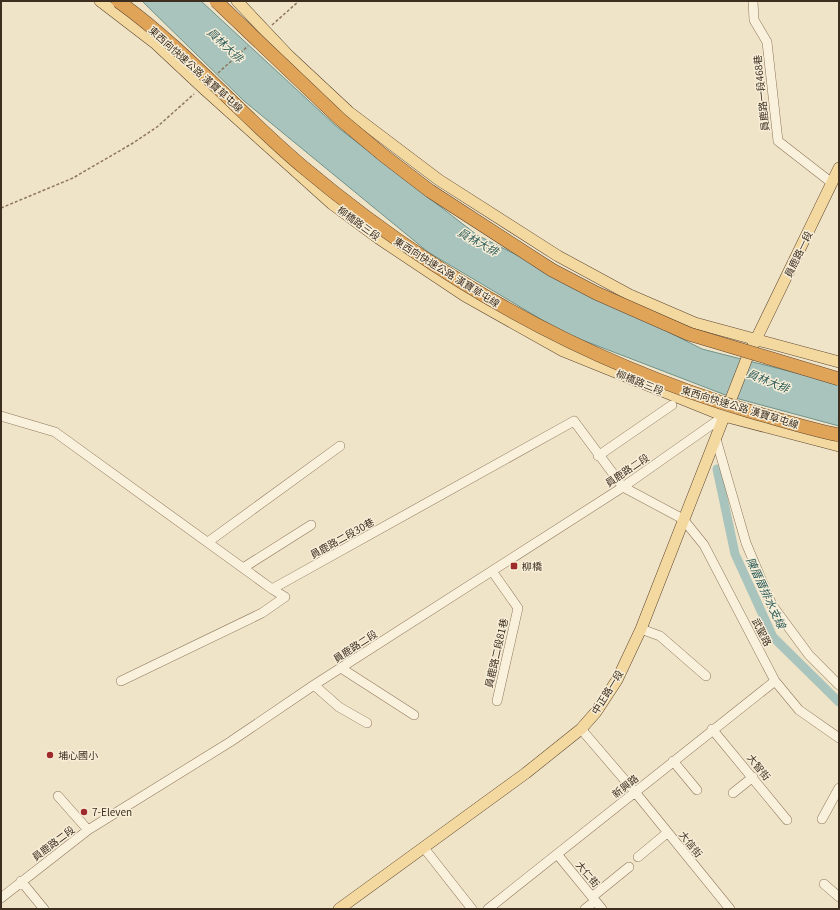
<svg xmlns="http://www.w3.org/2000/svg" width="840" height="910" font-family="Georgia,'Noto Sans TC',serif">
<style>
.water{fill:#a9c4bc;stroke:#6f938a}
.lines{fill:none;stroke-linecap:round;stroke-linejoin:round}
.canal{stroke:#a9c4bc;stroke-width:9}
.minor-casing{stroke:#8d765c;stroke-width:10}
.major-casing{stroke:#5b4430;stroke-width:12}
.path{stroke:#8d765c;stroke-width:1.5;stroke-dasharray:3 2;stroke-linecap:butt}
.minor{stroke:#faf1dc;stroke-width:9}
.major{stroke:#f3d9a0;stroke-width:11}
.highway-bridge-casing{stroke:#5b4430;stroke-width:14;stroke-linecap:butt}
.highway-bridge{stroke:#e0a458;stroke-width:13}
.poi-dot{fill:#9e2a2b;stroke:#f7eed8;stroke-width:1.5}
.labels{text-anchor:middle;stroke-width:3;stroke-linejoin:round;paint-order:stroke}
.street-label{font-size:10px;fill:#3d2e20;stroke:#f7eed8}
.poi-label{font-size:10px;fill:#3d2e20;stroke:#f7eed8;text-anchor:start}
.water-label{font-size:11px;font-style:italic;fill:#2f5d5a;stroke:#f7eed8}
</style>
<rect width="100%" height="100%" fill="#f0e4c8"/>
<path class="water" d="M142,1H201L336,126L477,235L702,349L839,384V426L728,396L564,333L428,252L244,101Z"/>
<g class="lines">
<path class="canal" d="M717,469L735,554L773,637L839,702"/>
<g class="minor-casing">
<path id="minor" d="M753,1L754,20L767,42L778,141L832,183
M1,416L55,432L272,589L574,421L623,487L683,519L704,545L775,681L799,710L839,738
M716,439L746,543L772,605L809,655L839,685
M598,456L672,405
M208,542L340,446
M243,568L311,525
M492,571L518,608L497,701
M641,629L660,636L706,676
M341,668L414,715
M121,681L262,613L285,597L272,589
M314,685L339,707L367,723
M581,729L635,792L730,909
M712,729L787,820
M673,761L697,790
M733,793L753,777
M58,796L88,830
M822,819L839,788
M424,848L472,909
M557,854L602,909
M638,857L667,833
M21,881L44,909
M824,884L839,897
M592,897L629,867
M1,898L88,830L230,742L314,685L623,487L724,416
M488,909L775,681
M585,909L595,901"/>
</g>
<g class="major-casing">
<path id="major" d="M100,1L156,44L203,88L332,204L378,238L465,296L563,351L724,416L839,446
M237,1L289,56L349,112L439,180L558,256L630,295L695,323L839,362
M339,909L526,773L581,729L596,712L617,680L641,629L747,358L839,168"/>
</g>
<path class="path" d="M272,25L299,1
M218,73L248,46
M1,208L73,178L133,143L157,127L194,94"/>
<use href="#minor" class="minor"/>
<use href="#major" class="major"/>
<g class="highway-bridge-casing">
<path id="highway-bridge" d="M118,1C185,49 240,114 303,167C435,278 586,363 752,412C781,420 809,429 839,435
M216,1L340,119L383,155L430,191L552,270L596,293L689,334L839,379"/>
</g>
<use href="#highway-bridge" class="highway-bridge"/>
</g>
<g class="poi-dot">
<rect x="510" y="562" width="8" height="8" rx="2"/>
<circle cx="50" cy="755" r="4"/>
<circle cx="84" cy="812" r="4"/>
</g>
<g class="labels">
<g class="street-label">
<text transform="translate(196 69) rotate(42)" y="4">東西向快速公路 漢寶草屯線</text>
<text transform="translate(761 93) rotate(-96)" y="4">員鹿路一段468巷</text>
<text transform="translate(359 223) rotate(36)" y="4">柳橋路三段</text>
<text transform="translate(798 254) rotate(-64)" y="4">員鹿路一段</text>
<text transform="translate(447 272) rotate(32)" y="4">東西向快速公路 漢寶草屯線</text>
<text transform="translate(640 382) rotate(22)" y="4">柳橋路三段</text>
<text transform="translate(740 407) rotate(17)" y="4">東西向快速公路 漢寶草屯線</text>
<text transform="translate(627 470) rotate(-34)" y="4">員鹿路二段</text>
<text transform="translate(342 538) rotate(-29)" y="4">員鹿路二段30巷</text>
<text transform="translate(762 632) rotate(63)" y="4">武聖路</text>
<text transform="translate(355 646) rotate(-33)" y="4">員鹿路二段</text>
<text transform="translate(496 653) rotate(-77)" y="4">員鹿路二段81巷</text>
<text transform="translate(607 692) rotate(-58)" y="4">中正路一段</text>
<text transform="translate(759 767) rotate(51)" y="4">大智街</text>
<text transform="translate(625 786) rotate(-39)" y="4">新興路</text>
<text transform="translate(53 843) rotate(-37)" y="4">員鹿路二段</text>
<text transform="translate(691 844) rotate(51)" y="4">大信街</text>
<text transform="translate(588 874) rotate(50)" y="4">大仁街</text>
</g>
<g class="poi-label">
<text x="522" y="570">柳橋</text>
<text x="58" y="759">埔心國小</text>
<text x="92" y="816">7-Eleven</text>
</g>
<g class="water-label">
<text transform="translate(225 45) rotate(43)" y="4">員林大排</text>
<text transform="translate(478 242) rotate(29)" y="4">員林大排</text>
<text transform="translate(768 381) rotate(22)" y="4">員林大排</text>
<text transform="translate(766 593) rotate(65)" y="4">陳厝厝排水支線</text>
</g>
</g>
<rect width="840" height="910" fill="none" stroke="#3d2e20" stroke-width="4"/>
</svg>
